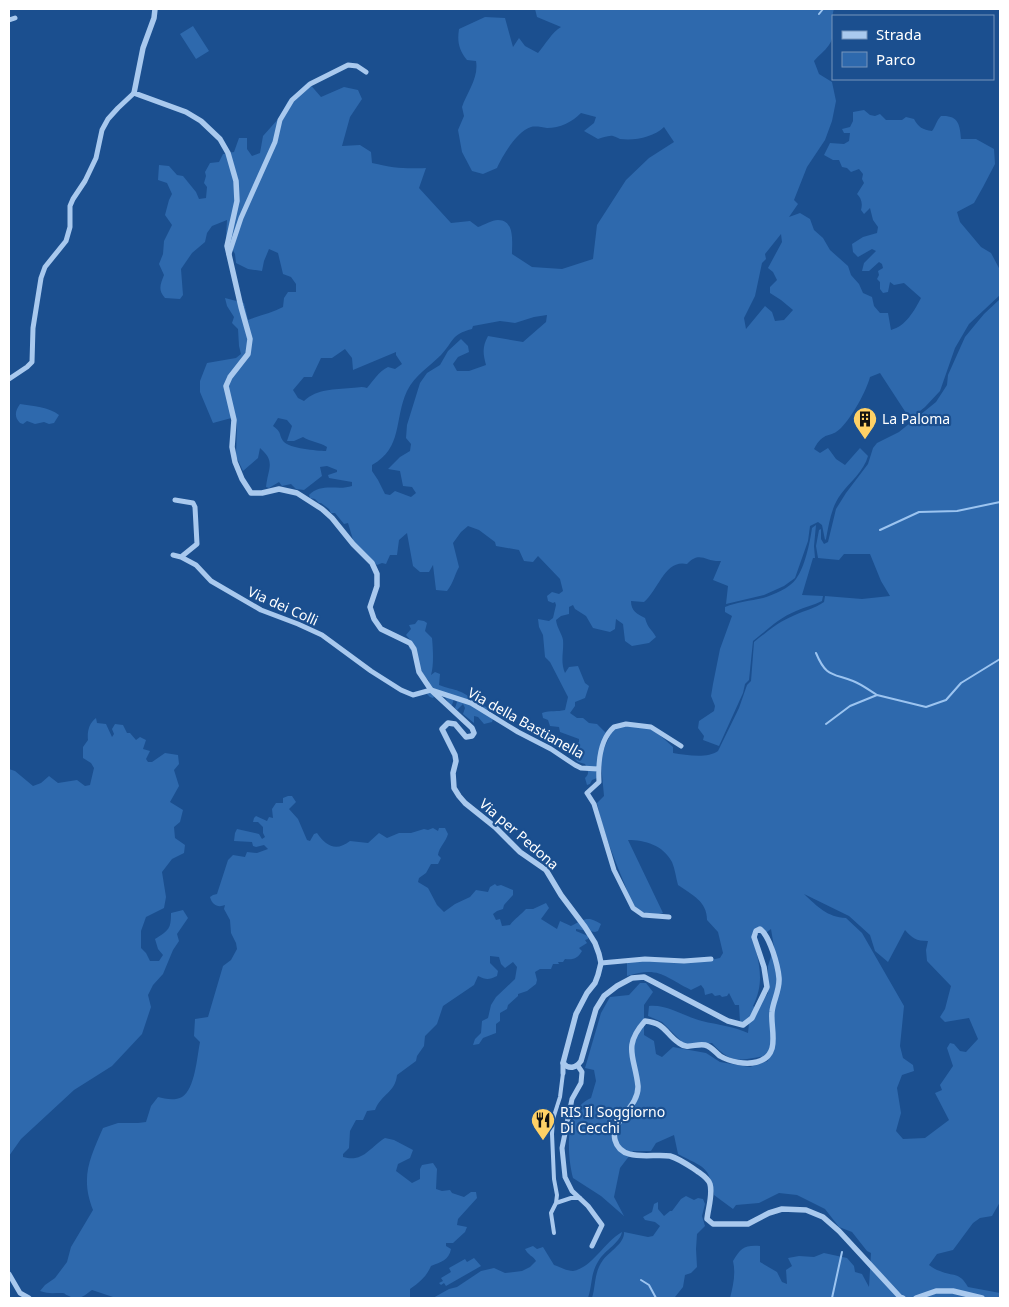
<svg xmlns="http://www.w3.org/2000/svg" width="1009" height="1307" font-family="'Noto Sans',sans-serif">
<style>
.green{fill:#2e69ad;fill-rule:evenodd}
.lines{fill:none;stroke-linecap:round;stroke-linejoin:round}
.stream{stroke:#9cc4f0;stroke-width:2}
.pedestrian{stroke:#a9c9ee;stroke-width:4}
.minor{stroke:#a9c9ee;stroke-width:5}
.tertiary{stroke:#a9c9ee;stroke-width:5.5}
.labels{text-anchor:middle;stroke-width:4.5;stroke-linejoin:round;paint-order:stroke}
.poi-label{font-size:14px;fill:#fff;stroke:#1b4f8f;text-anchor:start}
.street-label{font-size:14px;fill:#fff;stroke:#1b4f8f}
</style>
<rect width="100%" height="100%" fill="#1b4f8f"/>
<path class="green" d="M535,9H834C830,19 837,34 829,45C825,51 819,55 814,61L819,74L832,82L836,101L832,121L825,140L807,167L794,200L798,204L789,217L800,213L810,219L814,230L823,238L830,250L848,266L851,275L859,284L863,293L872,297L874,306L880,313H888L891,330C906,326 914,311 921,298L904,283L894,285L890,282L888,292L883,293L880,289V282L877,279L879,275L878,271L883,268L882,264L879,262L869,271H862L864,263L876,251L872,249L858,257L853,252L852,244L863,237L877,233L878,227L873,220L870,208L864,214L861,210C863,203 861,198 857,194L864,183L862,179L863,174L859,169L851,172L847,168L842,167L839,160H833L824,155L830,143L844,144L849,141L850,133H844L842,129L850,127L853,121V112L864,110L870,115L875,116L880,114L886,120H902L906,117L914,119C918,127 923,130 932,131C936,126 936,121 941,116C958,115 960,124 961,139H976L994,149L995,164L983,187L974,203L957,212L960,222L981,247L991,253L1000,270V295L969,324L955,348L940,391L925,407L910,419L880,373L870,377C866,392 852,417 841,428C830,439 824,430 814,449L820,453L828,448L836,459L845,465L860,448L868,456C864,471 850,482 841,494C831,507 829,524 826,539L825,540L822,525L818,522L810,526L808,541L795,578L784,586L764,595L726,604L728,586L713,580L721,561C705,562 700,550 687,564C665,559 659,589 644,602L631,601C631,611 637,614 645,618C648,629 651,628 656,637L649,643L632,646L625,641L623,624L616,619L615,629L610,632L593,628L586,616L575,609L573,605L569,607V614L561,616L556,620C557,628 562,634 563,640C564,652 560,661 565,673L569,667L578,666L585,683L589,686L585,698L575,702V706L570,713L577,718H583L589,723L597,724L606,733C600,748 596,761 597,778L592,780L590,784L587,785L585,778C590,773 588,770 585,764L578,762L574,758L580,754V751L575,749L574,746L579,742V739L560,732L559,727L550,726L548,720L543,718L542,713C551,710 557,712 565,710L568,697L550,662L545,657L543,635L539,627L538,619L549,621L553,618L556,605L555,602L553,603L548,601L547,596L552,592L559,594L563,591L560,579L538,556L533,562L524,561L519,550L496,546L495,542L479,530L468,526L461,532L453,543L459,567C454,576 454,582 447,591L436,590L433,565L429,572H420L413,566L407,533L399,540L397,555H390L386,564L382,563L377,565L354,543L348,523L344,524L335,513H331L329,509L321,503H319L315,499L310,498L309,495C322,482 338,491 352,486V482L329,478L328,475L337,472V470L327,466L320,467L322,476L304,490L296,489L291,484L282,486L279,482L269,488L266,487C268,468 276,462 260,448L258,458L243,471L236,456L237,424L235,417L213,423L200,392V381L207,363L236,358L241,354L239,346L238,329L232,323L234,317L227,306L225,298L244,303L248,320C260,315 272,313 283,307L284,298L288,292H296V284L291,277L283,274L278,253L269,249L264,261L262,271L248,269L236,263L235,254L226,237L227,220L212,226L207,233L205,242L192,253L181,269L183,295L180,299L165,298C158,290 160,285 164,275L159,264L163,254L164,241L172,225L165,215L169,200L172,194L167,183L158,180L159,165L169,166L177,175L183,176L196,192L199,199L206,198L207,187L204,183L206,176L205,172L210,163L219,162L223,154L234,152L239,138H247V149L252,156L260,153L263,136L279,118L288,101L308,82L321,97L344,87L358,90L362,99L350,117L342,146L360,145L371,152L372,163C394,168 404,169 426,168L419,188L451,223L470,221L478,227C484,225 492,220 498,220C515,220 512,242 512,254L532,267L562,269L593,259L597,225L626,180L649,158L674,142L664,127C654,137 635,141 620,139C618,138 616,137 613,136C609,135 602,138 598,139L584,131L594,123L596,117L581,113C572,122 560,128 547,128C542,127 535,126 531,127C517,131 503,155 497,168L483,174L472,171L462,152L458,130L464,116L462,107C467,92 479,78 476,61L467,60C459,50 457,42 459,29L485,17L505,18L513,47L519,38L525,46L538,53C545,45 552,32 561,27L537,17ZM781,234L782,242L768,268L773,272L777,280L770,287V293L781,300L793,310L784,320L775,321L772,312L765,306L746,329L744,318L755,296L762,263L766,259L765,254ZM547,315L546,322L523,342L488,336C482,347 483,354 486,365L469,371H457L453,364L458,357L469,352L468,346L461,339L448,351L440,365L427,373L420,383L407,425L406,438L411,444L410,451L400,457L388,469L400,471L403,486L412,487L416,493L411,497L395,491L390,495L385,494L378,480L372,471V465C403,448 394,419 407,391C415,375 429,367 441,355C455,340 450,335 472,329L473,326L500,321L515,323L534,317ZM345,349L352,358L353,370L396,352V355L402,364L395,369L388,367C378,372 374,380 367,388C361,386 358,388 351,388C334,390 318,388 304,401L298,398L293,390L304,377H312L321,358H332ZM278,418L287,420L292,426L287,441H294L303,437C311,442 319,442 327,447L326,451C317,451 289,448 284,442C278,435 283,433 273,426Z
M193,26L209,51L196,59L180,34Z
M1000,299V1202L992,1216L980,1218L973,1223L953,1250L937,1254L929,1265C932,1267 936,1270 940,1271C953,1277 959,1271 968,1287L1000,1293V1298H730C733,1286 736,1274 733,1261C741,1248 744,1245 760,1246V1262L777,1272L782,1282L787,1284L786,1270L792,1266L788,1258L799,1256L814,1257L824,1253L847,1258L854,1266L855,1272L862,1274L869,1287L871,1253L867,1251L852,1232L839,1227L825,1209L797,1195L779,1193L759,1203L736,1205L733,1209L714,1195C709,1165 704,1168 678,1154L674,1135L656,1143L651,1151H633L620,1168L614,1197L624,1216L601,1196L573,1178C567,1155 564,1109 591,1098L596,1081L594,1070L585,1068L601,1013L610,997L629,995L640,983H646L653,992L644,1005V1035L654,1041L656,1054L662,1057L673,1047L706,1053L720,1062L750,1067L768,1061L765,1056C738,1060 732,1065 712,1043L689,1045L683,1043L662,1022L648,1016L649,1006C667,1004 685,1017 702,1021C718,1025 733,1026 748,1033L749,1023L740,1022L739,1005H735L729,993L727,996L722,997L720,995L715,996L712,993L705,995L704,989L701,985L691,990C664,977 660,966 627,976V961L710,960L720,958L723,953L718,932L707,920C707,901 692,895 678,885C676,878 675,869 672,862C663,845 645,840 628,840L663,913C653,916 642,914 634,906C629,900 628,893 625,885C614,858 603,832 597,803L604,796L601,763L603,751L612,731L615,728L626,726L653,729L673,747V753C686,755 707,759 718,751L739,708L747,685L751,681L754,642C768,631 778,622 795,615C806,610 814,609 824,602L825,596L862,599L890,596L881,581L870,554H844L839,560L818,558L816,546L819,530L821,529V539L824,544L828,542L836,509L846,493L868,464L873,448L877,443L899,432L936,402L947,385L948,375L965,337L984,314ZM804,894L849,916L870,935L875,951L888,962L905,930C912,938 916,941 928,941L926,950L927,961L951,986L945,1009L940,1017L945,1022L969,1018L978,1039L966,1052L960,1051L954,1044L950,1043L947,1048L953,1066L940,1085L942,1090L935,1093L949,1120L925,1138L903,1139L896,1131L901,1113L897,1088L902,1075L914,1071L913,1065L903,1058L900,1046L904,1006L862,933L846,918C827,917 818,907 804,894ZM758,928L767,932L771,929L774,947L768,966V993L757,1009L753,1006C766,980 758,960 752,934Z
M20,404C33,406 49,407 59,415L54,423L49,424L44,422L35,424L27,421L23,424L20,423C14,417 15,411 20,404Z
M816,525L814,546L815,558H813L802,595L823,596L822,601C814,605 805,607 796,611C779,618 767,630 753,641L749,680L745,684L743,693L719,746L703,740L704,736L698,728L699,721L714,711L715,706L711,696L713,684L720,649L732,616L725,612V607C737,602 750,601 763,598C773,595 790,588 796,579C805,567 810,542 812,528Z
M418,620L424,621L427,623L425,631L432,638C433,649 434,665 431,675L435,672L440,674L439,685C455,691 464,689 476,704L475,708L476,709H479L480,704L488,708V713L493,719L492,722L484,724L478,717L474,716V723L463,714L465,708L463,704L457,710L455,708L457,702L454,699L452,705H450L445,697L436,694L433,698L430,697L426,693L429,681C418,672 419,657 409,648L412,642L406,635L411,629L409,625L415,624Z
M96,718L97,723L106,724L112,737L114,734L112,729L115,724L123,725L127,733H130L136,740L140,737L146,740L143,749L150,751L146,759L148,762H152L165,753L178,755L179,764L174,770L179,786L170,802L183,810L180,822L174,827L175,838L185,845L184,853L172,859L162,872L166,897L164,908L146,917L141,931V948L146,953L150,961H159L163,955L158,949L155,939C169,930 171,929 171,913L183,910L188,918L177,934L179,941L173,950L163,974L153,985L148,995L151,1007L142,1034L112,1066L74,1090L21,1139L9,1156V769L15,771L33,786L41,783L49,776L58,783L77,780L85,786L90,785L94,768L91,763L83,758V747L88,740C87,732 89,723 96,718Z
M288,796H292L296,802L289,809L298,819L307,840L310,841L314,834L317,833C326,846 336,852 350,841L368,843L379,833L387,838L399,833H411L424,829L428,830L433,828L438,831L439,828H445L448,834C446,842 439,847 438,855L441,858L438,864H431L426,873L419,878L418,882L428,888L437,905L444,912L455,904L470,897L476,890L488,892L490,887L495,884L497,886L501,885L513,890V895L504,905L503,909L497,911L493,914L496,920L500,919L502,926L510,925C515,918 521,915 526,909H533L546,903L549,908L541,919L557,929L560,921L571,926C586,918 588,916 601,924L598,931L595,932L576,929V931L588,936V939L585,940L587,943L579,948L582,951C578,958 574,960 565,959L563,962H558L559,964H553L551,969H540L535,972L537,980L536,984L527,991L518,994V996L508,1005L507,1009L500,1013V1021L496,1024V1033L483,1038L479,1044L473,1045L475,1039L481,1033L482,1021L488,1018L491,1005L496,997L515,979L517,967L513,962L505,968L501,964L499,957L490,956V963L498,971L497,976C489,980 486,980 478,976L474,985L443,1006L437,1024L425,1036L424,1046L417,1056L416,1061L397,1075C395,1093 382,1093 375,1110L367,1111L363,1120H356L350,1131L349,1148L343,1154V1157C363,1163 369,1148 385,1138L394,1140L413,1150L410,1158L398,1164L396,1171L412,1183L420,1179V1169L422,1165L433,1163L437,1169L436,1189L442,1191L450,1190L452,1193L464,1197L471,1192H476L477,1198L458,1219L457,1225L467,1227L465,1232L453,1243H446V1246L451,1249C449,1260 441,1262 431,1266C426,1277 420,1282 410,1289V1298H116L92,1290C84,1296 78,1301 69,1296C63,1294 67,1293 61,1293C53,1293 48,1294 40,1291L45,1285L55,1278L67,1262L71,1247L93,1210C80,1177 90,1158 103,1128L118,1123H138L146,1122L151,1106L158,1097C165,1099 175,1101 182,1097C195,1089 197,1057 200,1042L194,1036L195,1019L208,1017L223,966L231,960L237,949L236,943L231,933L230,920L224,909L225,905C218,908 212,905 210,897L213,895L217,894L228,860L233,855L245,857L247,852L257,853L268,849L264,845L256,847L253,846L252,842L234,841L235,833L237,829L259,834L262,839L265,837L263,833V827L258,822H253L254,818L256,816L267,821L269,817L273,818L272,809L276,803H283V798Z
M686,1196L694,1200L698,1198L703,1199L705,1204L702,1216L705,1226L697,1234L696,1249L697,1267L691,1273L685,1275L683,1287L675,1297L680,1298H592C596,1285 594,1272 603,1260C609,1252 625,1243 624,1232L648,1237L653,1236L660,1226L655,1222L645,1220L643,1217L652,1212L654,1204L658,1202V1209L664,1216L670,1211H672L681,1199Z
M622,1232C620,1243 605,1250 599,1260C590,1274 593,1283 588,1298H433L449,1289L457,1287L481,1271L494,1268L505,1273L522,1271L530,1267L536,1261C533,1256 528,1255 525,1249L533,1246L537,1249L543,1247L554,1265C560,1267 567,1271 573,1271C592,1268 605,1241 622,1232Z
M474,1258L481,1266L446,1286L444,1283L441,1285L439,1283L443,1281L441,1278L451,1272L449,1268L465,1259L467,1262Z"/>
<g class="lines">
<path class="stream" d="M819,14L823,9
M880,530L919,512L957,511L1000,502
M816,653C826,677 832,673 853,681C861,684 869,690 877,695
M826,724L850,706L877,695L926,707L946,700L961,683L1000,659
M641,1280L649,1285L656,1298
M832,1298L842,1252"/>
<path class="pedestrian" d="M556,1203L571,1198H580
M554,1233L551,1213L556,1203L557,1195L554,1179L552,1134L553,1119L560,1097L563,1073"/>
<path class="minor" d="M9,20L15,18
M229,254L241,218L275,142L280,120L292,100L310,84L348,65L357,66L366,72
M9,379L27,367L32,362L33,328L41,278L45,267L66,241L70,227V206L73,199L85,181L96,158L102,130L108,119L118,108L134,93
M175,500L193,503L195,507L197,544L181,557
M173,555L181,557L196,565L211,581L261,610L298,624L322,635L371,671L401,690L413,695L431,690L471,703L518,732L551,749L575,765L581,768L598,769
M669,917L643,915L633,908L614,870L594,804L587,793L599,782C598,764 599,740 614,727L626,724L651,727L681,746
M601,963L645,959L684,961L711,959
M563,1063V1073
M578,1066L582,1072L581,1083L572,1099L562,1148L565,1177L572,1191L588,1206L602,1225L592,1246
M9,1274L20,1293L29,1298"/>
<path class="tertiary" d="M155,9L154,18L143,48L134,93L186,112L201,121L220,139L228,153L236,181L237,201L227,246L241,307L250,339L248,354L230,377L226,386L234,420L232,447L235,462L242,479L251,493H262L279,489L297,493L322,509L332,518L353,544L372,563L377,574V586L370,607L374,619L381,629L410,643L414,649L419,672L431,690L472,728L474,733L472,736L466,737L455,724L448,723L442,729L455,755L456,761L453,773L454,788L459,796L465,803L495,827L520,852L546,870L561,895L585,927L595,943L599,954L601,963L598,975L595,983L587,993L576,1014L563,1063C569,1070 576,1068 581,1061L596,1009L604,996L617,986L632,978L644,977L728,1021L743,1025L752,1018L767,987L764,967L754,937L756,931L760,929C770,936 778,966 779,978C780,990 773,1001 772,1012C770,1029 782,1055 757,1062C746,1065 730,1062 720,1056C715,1052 712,1047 705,1045C696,1043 688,1050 679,1043C665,1034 666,1023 645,1021C622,1047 635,1057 638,1086C639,1108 610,1120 615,1140C621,1163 653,1153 670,1156C680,1159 688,1165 697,1171C701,1174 708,1178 710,1184C713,1194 708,1209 707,1219L713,1224H748L769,1213L782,1209L806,1210L823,1217L839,1231L900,1297L903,1298
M916,1298L936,1291H953L982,1298"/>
</g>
<defs>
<g id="building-pin" transform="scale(1.25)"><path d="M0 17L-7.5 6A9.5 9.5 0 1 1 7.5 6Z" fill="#ffd166" stroke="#1b4f8f"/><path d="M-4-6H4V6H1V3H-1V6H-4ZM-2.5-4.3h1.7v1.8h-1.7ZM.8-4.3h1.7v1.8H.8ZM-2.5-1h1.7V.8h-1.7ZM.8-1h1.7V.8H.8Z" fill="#111"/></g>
<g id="restaurant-pin" transform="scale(1.25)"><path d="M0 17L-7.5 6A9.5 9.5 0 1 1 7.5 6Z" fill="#ffd166" stroke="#1b4f8f"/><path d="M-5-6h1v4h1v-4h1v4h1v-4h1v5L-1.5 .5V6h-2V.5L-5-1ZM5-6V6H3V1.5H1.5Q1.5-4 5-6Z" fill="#111"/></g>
</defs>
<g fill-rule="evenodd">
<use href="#building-pin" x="865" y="419"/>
<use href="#restaurant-pin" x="543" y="1120"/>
</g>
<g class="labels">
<g class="poi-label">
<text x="882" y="424">La Paloma</text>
<text x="560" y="1117">RIS Il Soggiorno<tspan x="560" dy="16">Di Cecchi</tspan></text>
</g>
<g class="street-label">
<text transform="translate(283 606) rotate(24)" y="5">Via dei Colli</text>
<text transform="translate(526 723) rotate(29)" y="5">Via della Bastianella</text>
<text transform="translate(519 834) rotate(41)" y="5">Via per Pedona</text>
</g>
</g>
<rect width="1009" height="1307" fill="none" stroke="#ffffff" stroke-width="20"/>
<rect x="832" y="15" width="162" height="65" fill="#1b4f8f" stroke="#7695bc"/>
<rect x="842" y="31" width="25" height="8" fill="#a9c9ee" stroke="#7695bc"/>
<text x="876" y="40" font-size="15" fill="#ffffff">Strada</text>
<rect x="842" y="52" width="25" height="15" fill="#2e69ad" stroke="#7695bc"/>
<text x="876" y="65" font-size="15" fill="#ffffff">Parco</text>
</svg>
